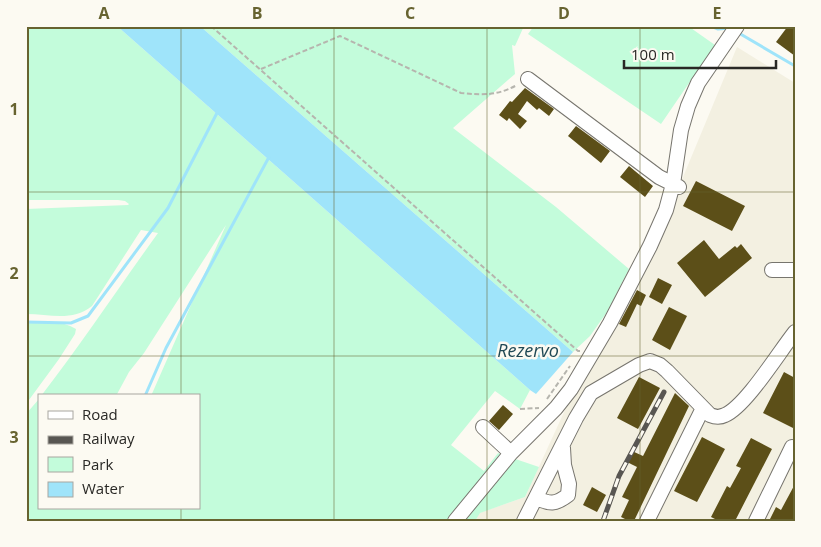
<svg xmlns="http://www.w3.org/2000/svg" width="821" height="547" font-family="'Open Sans',sans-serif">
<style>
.built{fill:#f3f0e1}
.green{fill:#c3fcdb}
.water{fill:#9fe4fa}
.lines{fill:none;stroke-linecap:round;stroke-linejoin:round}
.stream{stroke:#9fe4fa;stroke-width:3}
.building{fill:#5c4f18}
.minor-casing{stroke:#77756e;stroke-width:16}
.path{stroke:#b6b5ae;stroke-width:2;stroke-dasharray:5 2.5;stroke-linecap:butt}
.minor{stroke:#fff;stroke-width:14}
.rail-casing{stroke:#585652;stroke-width:5}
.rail{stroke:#fcfaf2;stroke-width:3;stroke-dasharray:9;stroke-linecap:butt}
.grid{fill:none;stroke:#676330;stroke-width:1;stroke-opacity:0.55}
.labels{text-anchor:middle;stroke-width:5;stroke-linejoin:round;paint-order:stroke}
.water-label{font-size:18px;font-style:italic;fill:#1f4854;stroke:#fcfaf2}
.neatline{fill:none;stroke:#676330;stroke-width:2}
.grid-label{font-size:16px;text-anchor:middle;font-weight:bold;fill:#676330}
</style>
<rect width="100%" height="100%" fill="#fcfaf2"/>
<path class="built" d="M737,47L795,83V521H475L479,513L525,497L565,410L617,323L644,271Z"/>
<path class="green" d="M26,26H117L530,390L520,409L495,391L451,445L484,471L498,453L539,467L525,497L480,513L475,521H26V414L39,399V508H199V396H151L226,225L144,353L129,372L116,396H41C82,343 119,287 158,233L141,230L92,306C72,322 50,314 26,314V209L128,205L129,204L125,201L118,200H26Z
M200,26H524L515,46L512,45L515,74L453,128L556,207L629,269L607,312L590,336L573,352Z
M534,26H688L715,45L661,124L528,34Z
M26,321C43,322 61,320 76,329L75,334L59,359L26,404Z"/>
<path class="water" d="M117,26H200L573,352L536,394L530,390Z"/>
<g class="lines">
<path class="stream" d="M711,26L718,29L730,28
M737,32L795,66
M26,322L71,323L88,316L168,208L218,111
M145,396L166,348L269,157"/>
</g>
<path class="building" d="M788,26H795V56L776,42Z
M525,88L554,109L549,116L539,108L537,110L527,101L518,114L527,121L520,129L509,118L507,121L499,115L510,101L512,102Z
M576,126L610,151L601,163L568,136Z
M629,166L653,186L645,197L620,177Z
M696,181L745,206L732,231L683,206Z
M704,240L719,259L735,246L737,248L741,244L752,258L705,297L677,263Z
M658,278L672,285L662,304L649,297Z
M637,290L646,295L641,306L637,304L626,327L619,324Z
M669,307L687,316L670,350L652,340Z
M784,372L795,378V429L763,413Z
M639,377L660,388L638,429L617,418Z
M675,393L689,406L634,521H629L621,517L629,500L622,497L637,467L627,462L632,451L643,456Z
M503,405L513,414L499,430L489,421Z
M702,437L725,449L697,502L674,491Z
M751,438L772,449L735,521H719L711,517L727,486L730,488L741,468L736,466Z
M795,484V521H769L776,507L781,510Z
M592,487L606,495L597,512L583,505Z"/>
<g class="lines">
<g class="minor-casing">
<path id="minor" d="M528,79L659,177L679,187
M772,270H795
M483,427L511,453
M536,498C550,504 555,505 568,495L569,484L564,465L563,448
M455,521L511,453L556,408L571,389L610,323L650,246L666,210L673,184L681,130L688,106L698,83L737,26
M524,521L576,418L591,393L639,365L650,361L660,365L667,371L710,415C715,417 719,418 725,415C746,406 779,352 795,332
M647,521L703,408
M756,521L792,447L795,448"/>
</g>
<path class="path" d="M211,26L578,351H580
M261,69L340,36L461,93C483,95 497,96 517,85
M547,399L570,366
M520,409L539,408"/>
<use href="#minor" class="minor"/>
<g class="rail-casing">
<path id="rail" d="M603,521L619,476L664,392"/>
</g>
<use href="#rail" class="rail"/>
</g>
<path class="grid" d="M181,26V396M334,26V521M487,26V521M640,26V521M26,192H795M26,356H795M181,508V521"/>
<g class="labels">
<g class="water-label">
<text x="528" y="357">Rezervo</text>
</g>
</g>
<rect width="821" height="547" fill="none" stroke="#fcfaf2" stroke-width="55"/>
<rect x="38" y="394" width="162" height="115" fill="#fcfaf2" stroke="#a8a6a0"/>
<rect x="48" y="411" width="25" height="8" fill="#ffffff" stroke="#a8a6a0"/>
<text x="82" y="420" font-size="15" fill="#292825">Road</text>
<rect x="48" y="436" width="25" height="8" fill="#585652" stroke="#a8a6a0"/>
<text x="82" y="444" font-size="15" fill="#292825">Railway</text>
<rect x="48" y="457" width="25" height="15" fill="#c3fcdb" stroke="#a8a6a0"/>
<text x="82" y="470" font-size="15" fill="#292825">Park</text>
<rect x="48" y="482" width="25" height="15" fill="#9fe4fa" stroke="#a8a6a0"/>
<text x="82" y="494" font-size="15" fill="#292825">Water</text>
<path d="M624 60v8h152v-8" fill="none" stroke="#292825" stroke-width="2.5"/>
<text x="631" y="60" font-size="15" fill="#292825" stroke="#fcfaf2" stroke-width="4" paint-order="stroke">100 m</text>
<rect x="28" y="28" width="766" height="492" class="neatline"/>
<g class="grid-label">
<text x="104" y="19">A</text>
<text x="257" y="19">B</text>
<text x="410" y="19">C</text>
<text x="564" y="19">D</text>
<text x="717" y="19">E</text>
<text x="14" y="115">1</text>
<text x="14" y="279">2</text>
<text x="14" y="443">3</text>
</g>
</svg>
